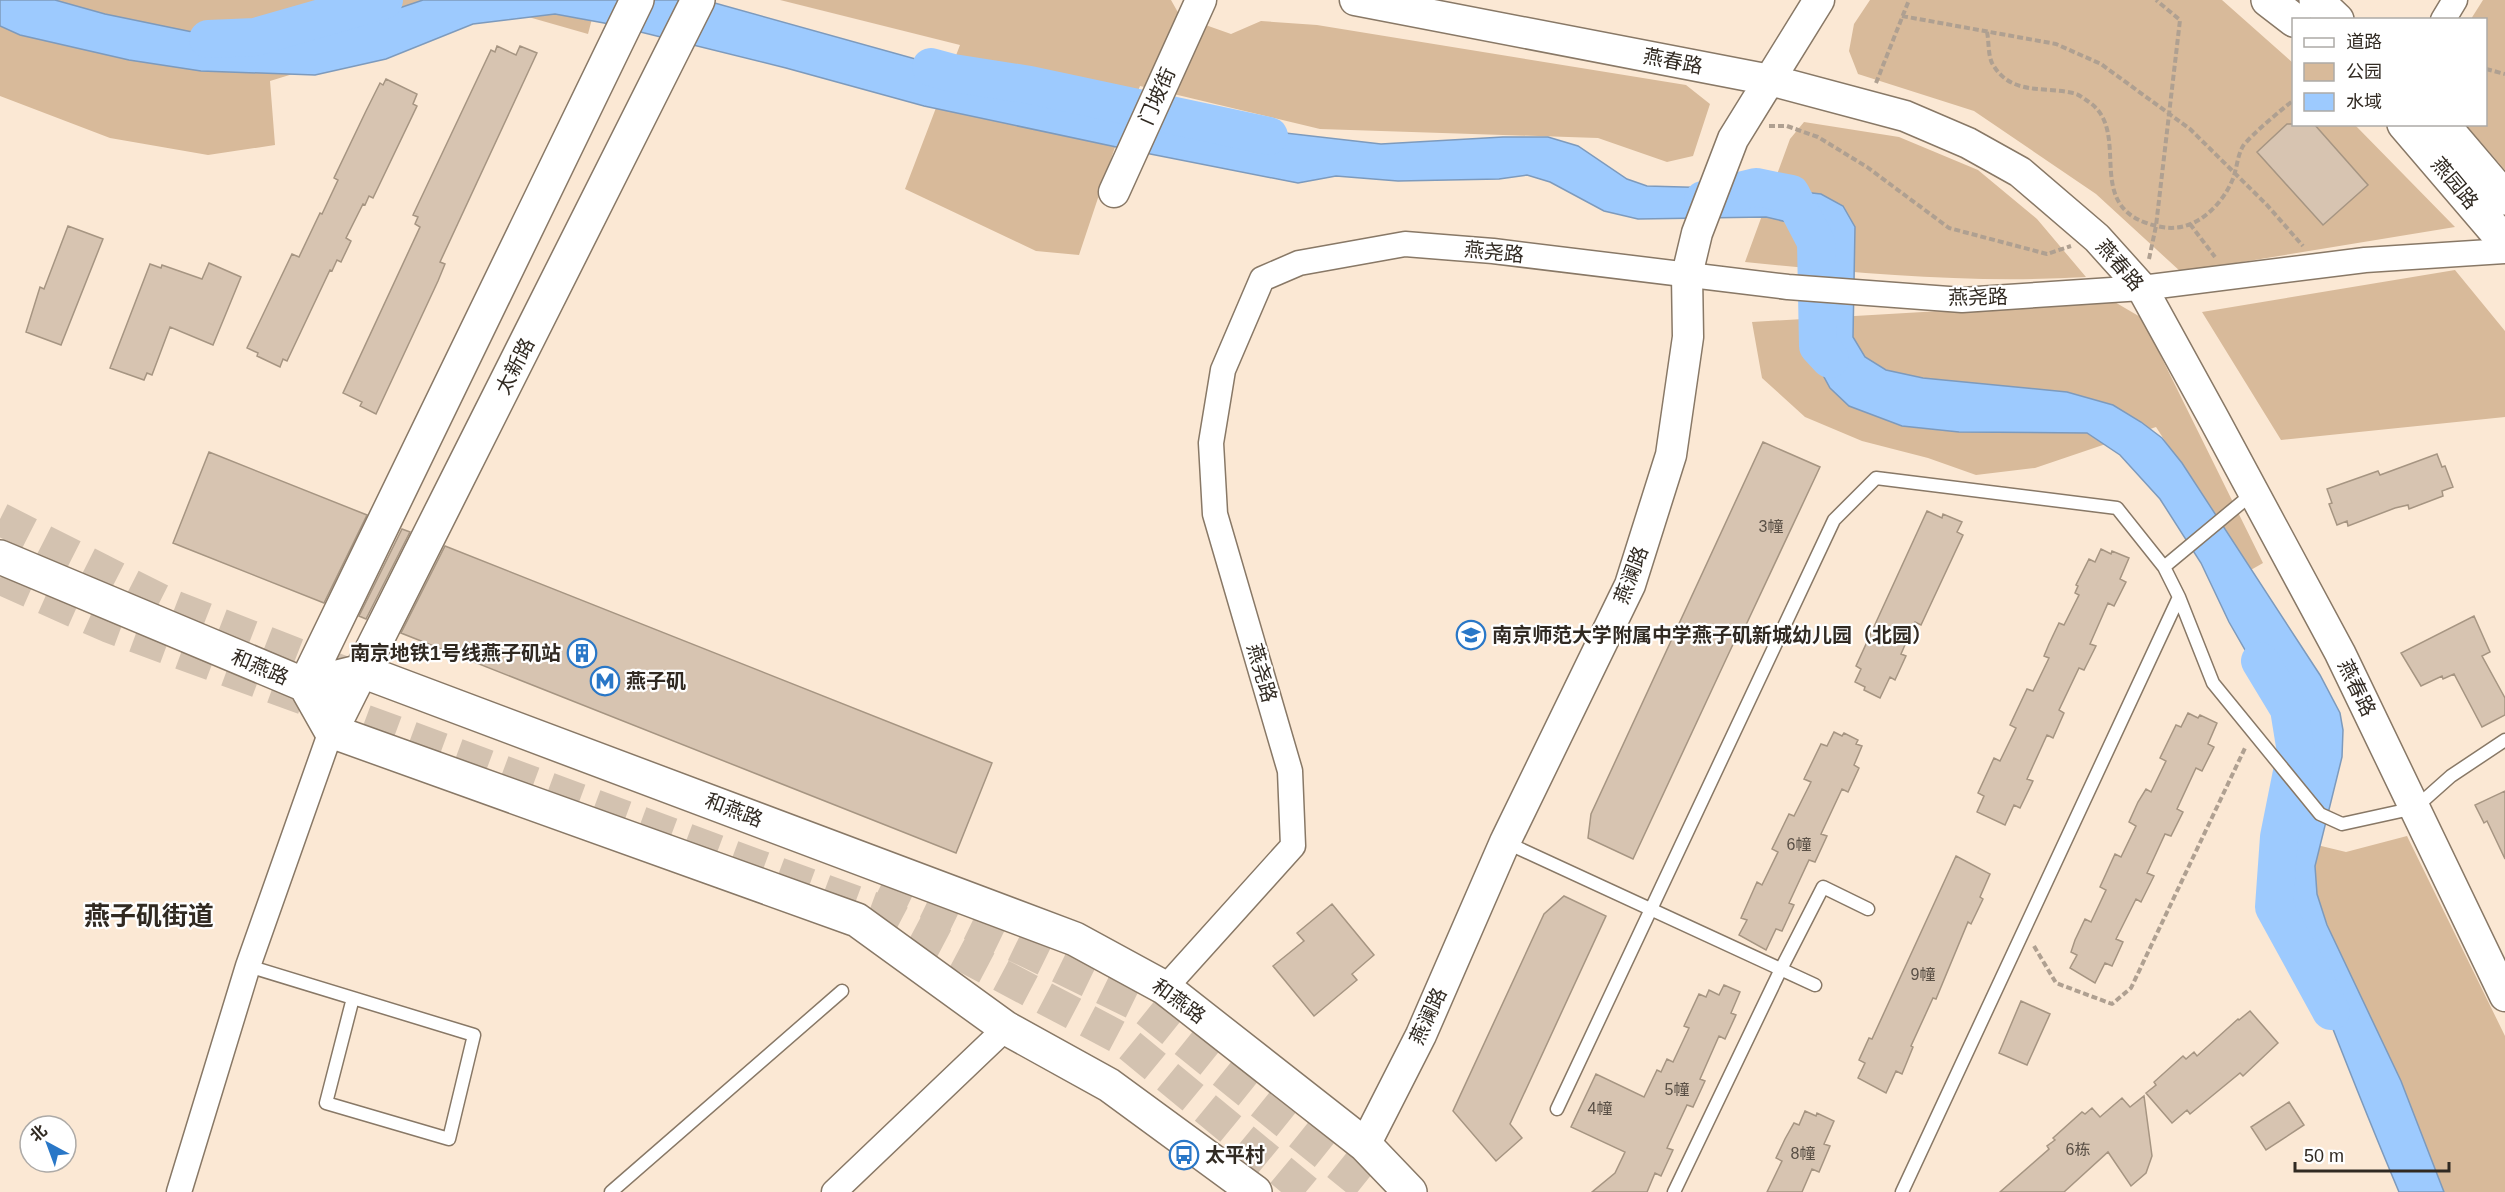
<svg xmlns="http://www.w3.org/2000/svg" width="2505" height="1192" font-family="Arial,'Noto Sans SC',sans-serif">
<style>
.green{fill:#d8ba9a}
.water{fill:#9dcafe;stroke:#7d9abc;stroke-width:1.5}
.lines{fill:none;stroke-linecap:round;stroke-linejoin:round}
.river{stroke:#9dcafe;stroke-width:38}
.building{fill:#d7c4b1;stroke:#a69582;stroke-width:1.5}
.trunk-tunnel{stroke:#d3c2b0;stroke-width:33;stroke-dasharray:33 16;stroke-linecap:butt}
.service-casing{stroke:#887866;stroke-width:15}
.minor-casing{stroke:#887866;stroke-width:27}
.tertiary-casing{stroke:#887866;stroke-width:33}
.secondary-casing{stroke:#887866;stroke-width:36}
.primary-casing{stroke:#887866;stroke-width:36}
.path{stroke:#afa091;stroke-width:4;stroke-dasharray:6 3;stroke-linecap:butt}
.service{stroke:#fff;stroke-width:12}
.minor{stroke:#fff;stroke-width:24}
.tertiary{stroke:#fff;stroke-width:30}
.secondary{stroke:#fff;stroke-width:33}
.primary{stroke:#fff;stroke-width:33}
.labels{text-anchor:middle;stroke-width:4.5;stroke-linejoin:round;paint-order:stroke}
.number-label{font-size:16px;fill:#5a5046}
.street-label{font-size:20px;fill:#312a22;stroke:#fff}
.poi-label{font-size:20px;font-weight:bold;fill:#312a22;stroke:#fff;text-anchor:start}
.district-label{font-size:26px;font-weight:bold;fill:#312a22;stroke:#fff}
</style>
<rect width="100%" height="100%" fill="#fbe8d4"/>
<path class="green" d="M0,0H597L588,34L525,16L455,24L270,81L275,145L208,155L110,138L0,96Z
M780,0H1171L1180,16L1231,34L1261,21L1317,25L1686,85L1710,104L1693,156L1667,162L1598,138L1320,129L1140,86L1115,147L1079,255L1036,251L905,189L960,45Z
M1870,0H2222L2293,63L2294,124L2355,125L2455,227L2181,272L2096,194L1974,111L1858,74L1849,51L1854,24Z
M2483,0H2505V170L2466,125L2486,124V20L2471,19Z
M1804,122L1899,137L1978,170L2037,219L2086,277C1973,284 1858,273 1745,262L1790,139Z
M2455,270L2505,331V417L2281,440L2202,312Z
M2113,301L2142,318L2263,563L2249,571L2156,427L2035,468L1976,475L1928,458L1862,441L1805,417L1762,378L1752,322Z
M2407,836L2505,1036V1192H2432L2309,882L2317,845L2346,852Z"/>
<path class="water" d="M0,0H55L105,14L207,35L282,37L337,29L423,0H704L998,82L1207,124L1381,144L1503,137H1548L1578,146L1627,179L1647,186L1785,190L1821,194L1843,206L1855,227L1853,337L1865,357L1886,370L1923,378L2067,392L2113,405L2141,422L2162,438L2182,463L2320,675L2340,713L2343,730L2342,757L2315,866L2317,894L2327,925L2401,1081L2444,1192H2399C2369,1121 2341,1050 2313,978C2300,948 2279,917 2278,884L2303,763L2302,739L2288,707L2252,662L2229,622L2201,563L2160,499L2120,455L2087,433L1959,432L1902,426L1849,406L1830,388L1817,364L1814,343L1821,262L1806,237L1787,222L1766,217L1638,219L1604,211L1550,182L1527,175L1499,179L1398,181L1336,176L1298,183L1135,151L924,106L786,68L604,23L555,14L473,24L386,59L315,75L201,71L129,60L20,35L0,26Z"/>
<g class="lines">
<path class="river" d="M208,39L255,37L384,0
M931,67L953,73L1030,85L1269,136
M1703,200L1756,187L1791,194L1816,242L1818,346L1830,359
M2260,661L2289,709L2296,752L2279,837L2274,907L2331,1011"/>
</g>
<path class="building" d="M497,46L516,55L520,46L537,53L440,262L445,264L438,281L376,414L360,406L362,402L343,393L420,227L415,224L418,217L413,215L491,50L495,52Z
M386,79L417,94L413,104L417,106L373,198L369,196L365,205L363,204L346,238L351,241L341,262L337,260L332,271L330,270L287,361L283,359L280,367L257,356L258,353L247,348L292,254L299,257L320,213L322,214L338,180L334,178L366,111L380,83L383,85Z
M2287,124H2314L2368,185L2323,225L2257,152Z
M68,226L103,239L61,345L26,332L40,287L44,289Z
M209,263L241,277L213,345L170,327L152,375L147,373L144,380L110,368L150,264L161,268L162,265L202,279Z
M1763,442L1820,467L1738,642L1735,640L1633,859L1588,838L1591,814Z
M209,452L367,515L324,603L173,543Z
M2437,454L2442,467L2445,466L2453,487L2442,491L2443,496L2409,509L2408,505L2395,508L2348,526L2347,521L2337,525L2329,504L2332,503L2327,489L2378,471L2380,475Z
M1927,511L1942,518L1943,514L1962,522L1957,532L1963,535L1921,625L1915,622L1901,654L1906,656L1895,680L1890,677L1880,698L1864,690L1865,687L1855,682L1861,669L1856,666Z
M402,529L410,532L366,619L359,616Z
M445,546L992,763L956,853L401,633Z
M2101,549L2111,554L2112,551L2129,558L2120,579L2126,582L2114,606L2108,603L2090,644L2096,646L2084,670L2079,668L2059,710L2064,713L2053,738L2047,735L2027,779L2033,781L2020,808L2014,805L2005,825L1977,812L1984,796L1978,793L1994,758L2000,761L2016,728L2010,725L2027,689L2033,691L2049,658L2044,656L2049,644L2059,623L2064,625L2079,595L2075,593L2078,586L2076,585L2089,559L2095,562Z
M2474,616L2490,652L2482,656L2505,698V715L2482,727L2454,674L2443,679L2442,676L2421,686L2401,653Z
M2188,713L2198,718L2200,715L2217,723L2208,744L2214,747L2202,771L2196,768L2177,809L2183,812L2171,836L2165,834L2147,873L2154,876L2141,902L2136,899L2116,939L2123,942L2112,966L2105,963L2095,983L2070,968L2077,955L2071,952L2075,940L2085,919L2091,922L2106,890L2100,887L2115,854L2121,857L2136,826L2129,822L2138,802L2146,789L2151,792L2166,761L2160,758L2176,725L2181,727Z
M1834,732L1842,736L1844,733L1858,740L1856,744L1862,746L1854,765L1859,768L1848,792L1842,789L1821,834L1827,836L1815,862L1809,860L1789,903L1794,905L1782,931L1776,929L1766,950L1739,935L1747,920L1741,918L1757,882L1762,885L1778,852L1772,849L1789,814L1794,816L1811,782L1804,779L1821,744L1827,746Z
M2505,791V859L2487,821L2484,823L2475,805Z
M1956,856L1990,874L1980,897L1983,899L1971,924L1968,922L1936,999L1933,998L1911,1046L1913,1047L1902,1074L1896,1071L1886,1093L1858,1078L1865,1063L1859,1060L1869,1038L1872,1039Z
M1564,896L1606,916L1510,1124L1522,1138L1496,1161L1453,1111L1544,914Z
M1332,904L1374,955L1352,974L1357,980L1314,1016L1273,966L1304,941L1297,933Z
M1724,985L1740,992L1731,1013L1736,1015L1725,1039L1719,1036L1700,1079L1705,1081L1693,1107L1687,1105L1667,1148L1673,1150L1661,1176L1655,1173L1647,1192H1592L1615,1173L1625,1152L1571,1127L1596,1074L1644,1097L1657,1070L1661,1072L1667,1059L1673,1062L1689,1028L1684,1026L1699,994L1706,997L1709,990L1719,995Z
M2021,1001L2050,1014L2027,1065L1999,1053Z
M2250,1011L2278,1043L2243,1076L2240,1073L2190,1114L2187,1110L2172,1123L2146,1093L2156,1085L2154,1082L2183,1056L2186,1059L2194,1052L2197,1056L2238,1019L2239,1020Z
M2144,1096L2152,1156L2146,1173L2131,1186L2108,1152L2064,1192H2000L2049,1149L2047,1146L2055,1140L2053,1138L2082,1112L2085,1114L2092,1108L2100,1117L2122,1098L2130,1107Z
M2289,1102L2304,1125L2266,1150L2251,1127Z
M1805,1111L1816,1116L1817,1113L1834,1121L1824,1144L1830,1146L1819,1172L1812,1169L1802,1192H1767L1782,1161L1776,1158L1785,1139L1794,1123L1799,1125Z"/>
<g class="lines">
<path class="trunk-tunnel" d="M0,519L172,606L342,672
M0,578L108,626L877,910L1122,1039L1307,1192
M883,881L1144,1008L1372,1192"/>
<g class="service-casing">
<path id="service" d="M2164,567L2253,493
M1505,842L1815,985
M248,966L474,1035L449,1139L326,1103L353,998
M1557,1109L1834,520L1876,478L2117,508L2164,567L2179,597L2213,683L2320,814L2342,824L2415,808L2451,776L2505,740
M611,1192L842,991
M1674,1192L1781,969L1823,887L1868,909
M1902,1192L2179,597"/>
</g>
<g class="minor-casing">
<path id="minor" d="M2443,20L2455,0
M1165,988L1293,846L1290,771L1215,514L1211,443L1223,370L1262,279L1299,263L1405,244L1493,251L1788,287L1962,300L2142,288L2365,260L2505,251
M179,1192L248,966L331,731
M834,1192L1006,1028"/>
</g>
<g class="tertiary-casing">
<path id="tertiary" d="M1355,0L1770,80L1905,116L1968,143L2020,172L2097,238L2142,288L2214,419L2340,653L2505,996
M1114,192L1201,0
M1365,1145L1421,1035L1505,842L1630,585L1671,455L1688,337L1687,275L1697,233L1733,139L1819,0"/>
</g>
<g class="secondary-casing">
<path id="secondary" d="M2268,0L2294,20
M2316,0L2337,20
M2404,124L2505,242
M2442,124L2505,198"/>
</g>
<g class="primary-casing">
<path id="primary" d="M0,557L305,685L362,671L1075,939L1165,988L1365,1145L1410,1192
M305,685L331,731L857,920L1006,1028L1109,1085L1255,1192
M305,685L637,0
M331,731L698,0"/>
</g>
<path class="path" d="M1902,16L2056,44L2101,64L2190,129L2266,204L2303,246
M1987,32C1989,41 1988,55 1992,63C2010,96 2043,86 2073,93C2079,94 2084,99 2089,102C2135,134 2077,212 2162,227C2193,233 2220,208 2232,181C2237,170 2237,156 2243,146C2250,136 2283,108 2294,100
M2486,69L2505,74
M1876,83L1909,0
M1769,126H1787L1818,137L1867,167L1949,228L2047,254L2071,246
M2190,224L2215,257
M2149,259L2156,226L2180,20L2156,0
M2034,946L2056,983L2112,1004L2131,988L2245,748"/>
<use href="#service" class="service"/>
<use href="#minor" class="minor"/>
<use href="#tertiary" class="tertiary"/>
<use href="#secondary" class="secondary"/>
<use href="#primary" class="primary"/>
</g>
<defs>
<g id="school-ring" transform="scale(1.5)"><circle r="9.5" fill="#fff" stroke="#2977c7" stroke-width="1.5"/><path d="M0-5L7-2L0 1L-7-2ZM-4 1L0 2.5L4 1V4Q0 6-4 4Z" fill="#2977c7"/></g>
<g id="building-ring" transform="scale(1.5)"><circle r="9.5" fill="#fff" stroke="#2977c7" stroke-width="1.5"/><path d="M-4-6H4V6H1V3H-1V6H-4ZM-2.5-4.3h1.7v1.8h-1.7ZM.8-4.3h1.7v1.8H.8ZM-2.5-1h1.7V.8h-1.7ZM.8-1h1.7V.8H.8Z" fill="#2977c7"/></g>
<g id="metro-ring" transform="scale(1.5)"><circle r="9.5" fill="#fff" stroke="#2977c7" stroke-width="1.5"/><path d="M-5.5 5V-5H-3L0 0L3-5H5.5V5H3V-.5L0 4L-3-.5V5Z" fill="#2977c7"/></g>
<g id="bus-ring" transform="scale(1.5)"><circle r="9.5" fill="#fff" stroke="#2977c7" stroke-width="1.5"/><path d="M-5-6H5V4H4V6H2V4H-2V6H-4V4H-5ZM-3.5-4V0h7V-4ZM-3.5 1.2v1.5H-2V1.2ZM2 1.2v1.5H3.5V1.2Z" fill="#2977c7"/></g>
</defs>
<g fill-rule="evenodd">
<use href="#school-ring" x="1471" y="635"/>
<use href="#building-ring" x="582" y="653"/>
<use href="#metro-ring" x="605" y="681"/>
<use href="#bus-ring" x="1184" y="1155"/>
</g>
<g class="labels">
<g class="number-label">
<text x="1771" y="532">3幢</text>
<text x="1799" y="850">6幢</text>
<text x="1923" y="980">9幢</text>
<text x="1677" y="1095">5幢</text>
<text x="1600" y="1114">4幢</text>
<text x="2078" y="1155">6栋</text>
<text x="1803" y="1159">8幢</text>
</g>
<g class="street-label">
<text transform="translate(1673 61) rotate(11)" y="7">燕春路</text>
<text transform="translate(1157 96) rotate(-66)" y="7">门坡街</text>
<text transform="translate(2455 183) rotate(50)" y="7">燕园路</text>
<text transform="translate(1494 252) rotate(6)" y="7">燕尧路</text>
<text transform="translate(2120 265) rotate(49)" y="7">燕春路</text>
<text transform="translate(1978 297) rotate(-1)" y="7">燕尧路</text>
<text transform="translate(515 366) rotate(-63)" y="7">太新路</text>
<text transform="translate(1631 575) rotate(-69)" y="7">燕澜路</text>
<text transform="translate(260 667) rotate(23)" y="7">和燕路</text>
<text transform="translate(1262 673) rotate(74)" y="7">燕尧路</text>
<text transform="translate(2357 688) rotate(64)" y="7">燕春路</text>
<text transform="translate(734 810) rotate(21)" y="7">和燕路</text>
<text transform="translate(1179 1001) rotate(36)" y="7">和燕路</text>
<text transform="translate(1428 1016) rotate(-65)" y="7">燕澜路</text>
</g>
<g class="poi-label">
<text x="1492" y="642">南京师范大学附属中学燕子矶新城幼儿园（北园）</text>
<text x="561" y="660" text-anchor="end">南京地铁1号线燕子矶站</text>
<text x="626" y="688">燕子矶</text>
<text x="1205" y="1162">太平村</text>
</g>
<g class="district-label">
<text x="149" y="925">燕子矶街道</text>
</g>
</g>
<rect x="2292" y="18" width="195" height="108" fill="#ffffff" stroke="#adaaa7" stroke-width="1.5"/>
<rect x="2304" y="38" width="30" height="9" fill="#ffffff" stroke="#adaaa7" stroke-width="1.5"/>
<text x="2346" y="48" font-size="18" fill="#312a22">道路</text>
<rect x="2304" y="63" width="30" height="18" fill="#d8ba9a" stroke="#adaaa7" stroke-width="1.5"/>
<text x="2346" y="78" font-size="18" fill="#312a22">公园</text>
<rect x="2304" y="93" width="30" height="18" fill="#9dcafe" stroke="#adaaa7" stroke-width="1.5"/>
<text x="2346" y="108" font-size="18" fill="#312a22">水域</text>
<g transform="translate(48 1144) rotate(319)"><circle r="28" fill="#ffffff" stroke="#adaaa7" stroke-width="1.5"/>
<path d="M0-4.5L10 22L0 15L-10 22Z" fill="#2977c7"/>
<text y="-9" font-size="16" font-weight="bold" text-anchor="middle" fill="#312a22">北</text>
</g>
<path d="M2295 1162v9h154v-9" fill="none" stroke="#312a22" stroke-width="3"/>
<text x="2304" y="1162" font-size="18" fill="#312a22" stroke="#ffffff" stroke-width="4.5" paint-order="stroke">50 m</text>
</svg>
